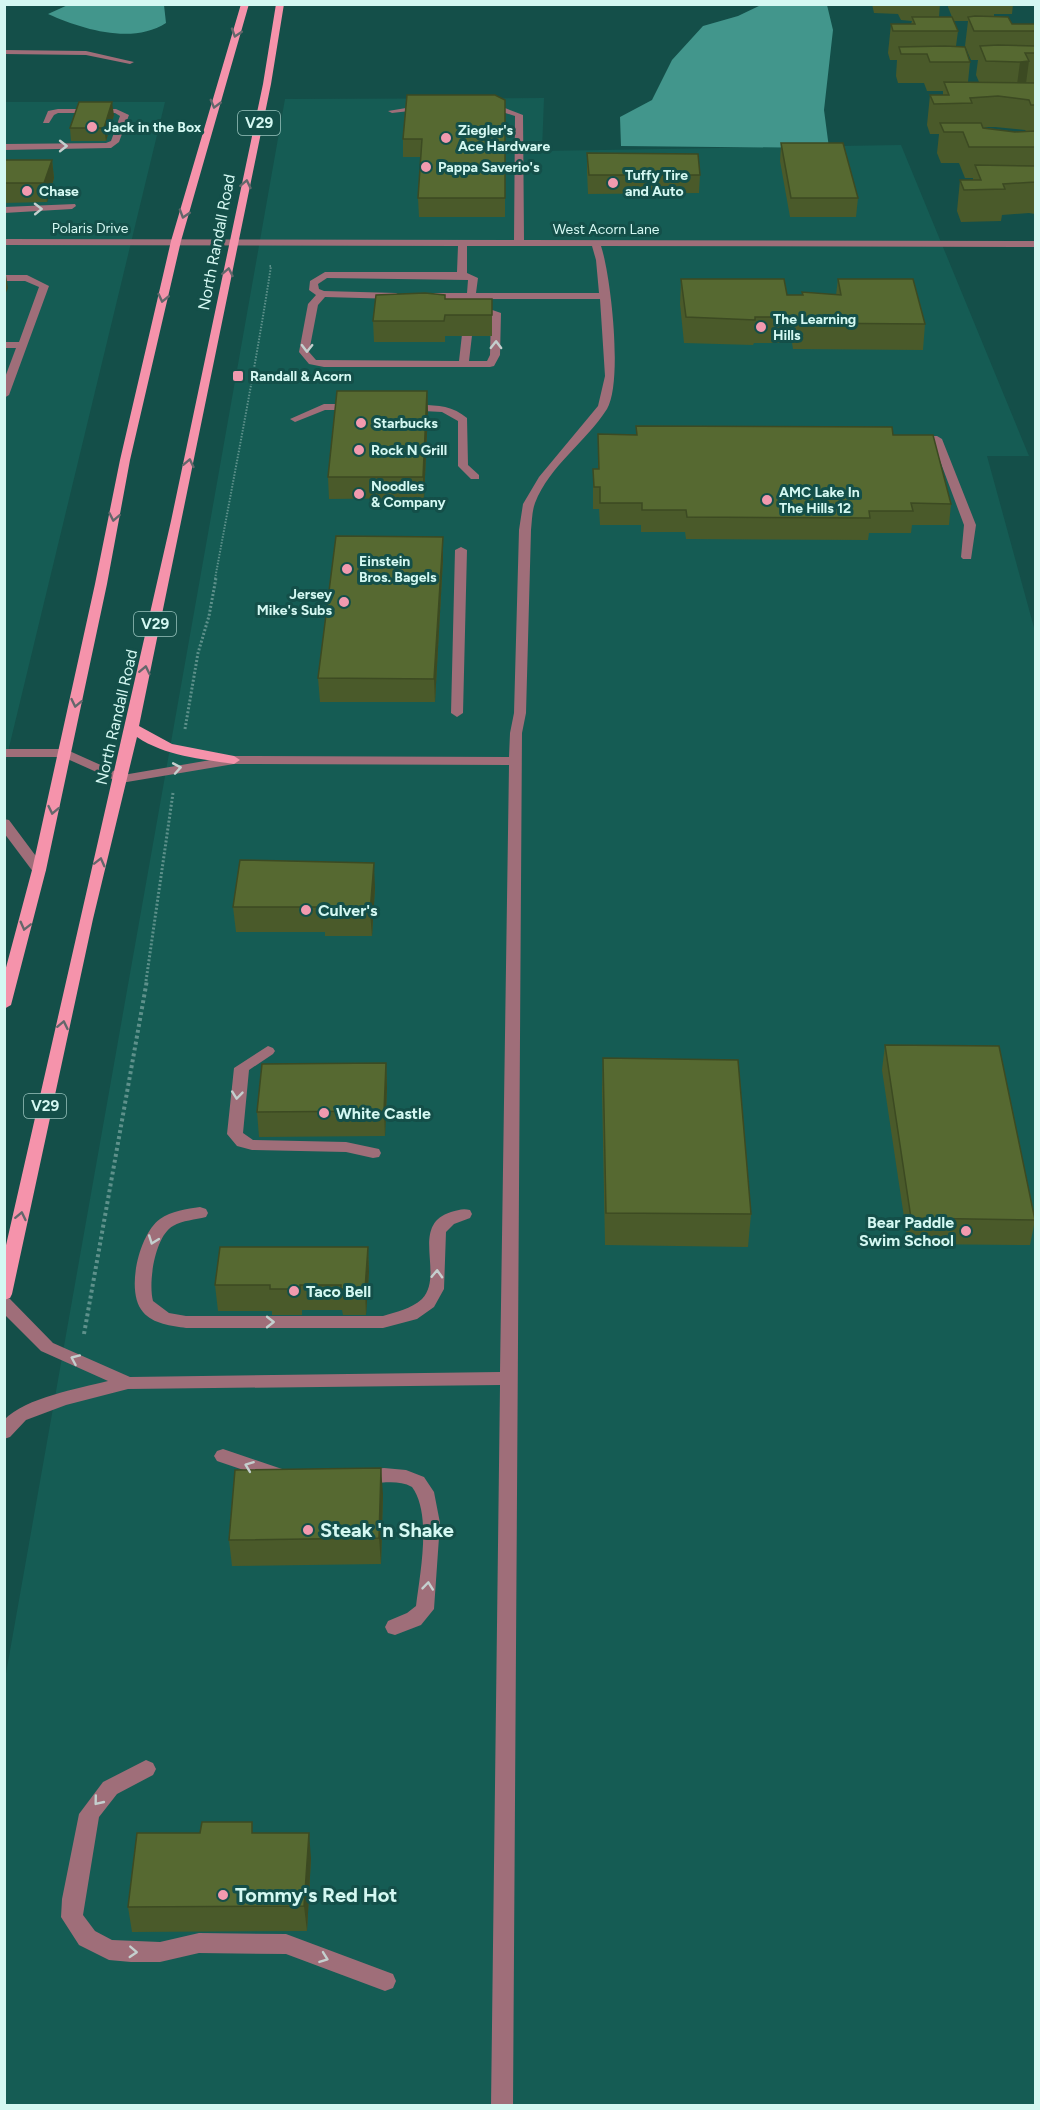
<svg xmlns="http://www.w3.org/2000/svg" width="1040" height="2110" font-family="Figtree,sans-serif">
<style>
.built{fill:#155c54}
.water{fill:#42968c}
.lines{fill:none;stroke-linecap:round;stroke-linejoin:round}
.path-far2{stroke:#5e918b;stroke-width:2;stroke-dasharray:1.5 1.5;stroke-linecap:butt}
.path-far1{stroke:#5e918b;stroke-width:3;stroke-dasharray:2 2;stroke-linecap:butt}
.path{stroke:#5e918b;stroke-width:4;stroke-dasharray:3 3;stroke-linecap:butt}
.minor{fill:#9f6e79;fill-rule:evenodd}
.major{fill:#f593ab;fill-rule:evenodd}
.wall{fill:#4a5a2a;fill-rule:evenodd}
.shaded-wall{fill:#3c4a22}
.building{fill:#566931;stroke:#3c4a22;stroke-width:1.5}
.oneway{stroke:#63676b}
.oneway2{stroke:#c4cfce}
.poi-dot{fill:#f29aaf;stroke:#144f49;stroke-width:2}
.labels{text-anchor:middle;stroke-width:6;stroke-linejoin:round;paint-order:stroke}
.far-poi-label{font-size:14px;font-weight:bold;fill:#d4f8f2;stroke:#144f49;text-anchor:start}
.far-street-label{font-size:14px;fill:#d4f8f2;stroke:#144f49}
.shield{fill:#144f49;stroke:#9ac5bf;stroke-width:1.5}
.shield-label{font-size:15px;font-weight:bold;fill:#d4f8f2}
.street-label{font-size:16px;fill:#d4f8f2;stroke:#144f49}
.poi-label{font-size:16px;font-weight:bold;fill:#d4f8f2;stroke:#144f49;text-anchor:start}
.near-poi-label{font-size:20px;font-weight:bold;fill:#d4f8f2;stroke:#144f49;text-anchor:start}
</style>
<rect width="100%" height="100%" fill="#144f49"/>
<path class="built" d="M544,98L542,151L901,145L1029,456H987L1036,635L1035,2105L5,2106V1679L285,99Z
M4,102H165L5,764H4Z"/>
<path class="water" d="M70,4L164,5L166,23C132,45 82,29 48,14Z
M761,5H827L833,30L824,110L829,148L621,146L620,117L652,100L672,60L703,26L738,16Z"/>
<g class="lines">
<path class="path-far2" d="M215,579C234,475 255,371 271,266H268"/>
<path class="path-far1" d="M185,729L198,653L209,616L216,578
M146,981L173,793"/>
<path class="path" d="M84,1334L147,980"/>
<path class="minor" d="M4,50L86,51L134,62L130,64L86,55L4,54Z
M424,105L428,107L427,109L392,113L388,111Z
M487,106H500L523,115L524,240L1036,241V247L601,246C611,276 623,382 607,409C586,442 550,465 535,503C532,511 532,521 531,530L526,713L522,733L513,2106H491L500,1385L128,1389L66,1405L26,1420L10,1437L4,1439V1420C27,1397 77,1389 108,1381L41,1351L4,1314V1297L10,1299L53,1343L130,1377L500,1372L509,765L234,764L121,783L63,757H4V749H65L123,775L234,756L509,757L510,733L514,713L519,530L523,504L539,477L598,406L605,376L600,299H476L475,304L501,313L500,355L494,366L490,367H324L309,364L299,352L308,304L316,295L309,290L310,281L325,272H457L458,246L4,245V239L514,240L515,116L496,110H484V106ZM467,246H592L596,260L599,293H476L478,278L467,273ZM327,278L468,280L467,293H426L421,296L426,299H466L459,361L316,360L309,352L318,305L325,297L396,299L401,296L396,293L324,291L319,289L318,284ZM475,310L491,315L490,355L487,361H469Z
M58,109H116L129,115L119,142L111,148L4,150V144L106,143L111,141L120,116L115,113H58L54,115L49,123H43L48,111Z
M75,204L76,206L72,209L4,213V207Z
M4,275H27L49,286L9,395L4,398V380L16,348H4V342H19L39,287L25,281H4Z
M324,404H354L359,407L354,410H325L295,422L290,419Z
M408,405C429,405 450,403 467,418L468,465L479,475V479H471L458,466V421L442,412L404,410V406Z
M937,436L942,439L976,525L971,559H963L961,557L964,525L933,442H914L909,439L914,436Z
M461,547L467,550L463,713L457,717L451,713L455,550Z
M4,819L9,820L44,867L46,870L44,873H34L4,833Z
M268,1046L273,1048L275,1051L273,1054L249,1070L243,1133L253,1140L346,1142L379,1149L381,1153L379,1157L373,1158L346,1152L252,1150L237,1146L227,1134L234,1068Z
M200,1207L206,1209L208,1213L206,1217C195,1220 183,1220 173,1226C155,1236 148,1282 153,1301L169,1313L186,1316H383C396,1312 411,1309 422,1299C445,1275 409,1225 451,1212C458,1210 463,1208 470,1210L472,1214L470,1218L454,1224L446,1232L444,1289L434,1307L417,1319L383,1328H186C172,1326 153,1324 143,1312C125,1292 139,1234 160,1219C171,1211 187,1209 200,1207Z
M223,1449L285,1470L288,1475L285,1480L279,1482L217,1461L214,1456L217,1451Z
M384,1468L406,1470L424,1477L434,1492L440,1523L434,1609L421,1625L395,1635L388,1633L385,1627L388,1621L407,1613L416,1606C420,1573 432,1514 412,1487C394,1477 374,1487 357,1481L354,1476L357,1471Z
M146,1760L153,1763L156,1769L153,1775L117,1794L99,1817L83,1915L95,1931L112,1940L160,1942L199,1933L286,1934L393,1974L396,1981L393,1988L385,1991L286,1954L199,1953L160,1962H131L109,1960L79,1945L61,1917L62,1899L79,1814L103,1782Z"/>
<path class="major" d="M241,4H249L181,241L130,460L107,584L46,870L11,1005L4,1009V975L32,870L95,584L120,460L171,241Z
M276,4H284L271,84L139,726L172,744L234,756L240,760L234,764C201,759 165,756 137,737L93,919L12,1294L10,1298L4,1300V1254L171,521L263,84Z"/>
</g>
<path class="wall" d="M872,4H940L939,17H952L948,7V4H1013L1012,14H994V16L1012,24H1035V214L1029,213L1002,215L1001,221L961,222L957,211L960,180H973V178H965L959,163H941L937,153L939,134H930L927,125L930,95H943V91H927L924,83H898L896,76L897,60H890L888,53L891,24H911L912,21L901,20L898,14L874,13ZM954,21H968L965,46L971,60H978L976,75L979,82H968L970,62L956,46L958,31ZM982,127H995L1025,130L1026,131L1015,132Z
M505,100V217H419L418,198L421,157H403V139Z
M114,115L106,141H71L70,128Z
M781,143L858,198L856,217H790L780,161Z
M587,153L700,175L699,193L588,194L587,171Z
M4,160H52L54,178L47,202L4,203Z
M681,279L787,295H802V292L836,295L838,279L925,324L923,350L793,349L792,343H754L753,345L684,343L680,304Z
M445,299H492V336H445V342H374L373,321Z
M427,391L428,412L424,498L329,499L328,477Z
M636,426L893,435L951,504L949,525H912L911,533H869L868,540L686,539L685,532H641V525H600L599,509H593V469H598V434L636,435Z
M443,537V559L435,702H320L318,678Z
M375,888L372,936H325V932H236L233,907Z
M885,1045L1035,1220L1030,1245L908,1244L882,1070Z
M603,1058L751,1214L748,1247L605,1245L602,1090Z
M386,1063L387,1088L385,1136L259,1137L257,1112Z
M368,1247L369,1272L366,1315H343L342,1310H302V1315H272V1311H218L215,1285Z
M383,1494L381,1564L232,1566L229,1540Z
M200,1833H254L311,1858L307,1931L132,1932L128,1907Z"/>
<path class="shaded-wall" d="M1029,61L1025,91L1016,92L1020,62Z
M112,102L114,115L106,141L104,128Z
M52,160L54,178L47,202L44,183Z
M5,268L8,288L4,297V270Z
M427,391L428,412L424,498L423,477Z
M443,537V559L435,702L434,679Z
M374,863L375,888L372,936L370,912Z
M386,1063L387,1088L385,1136L384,1111Z
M368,1247L369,1272L366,1315L365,1289Z
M381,1468L383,1494L381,1564L379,1538Z
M309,1833L311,1858L307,1931L304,1906Z"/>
<path class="building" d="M975,16L1008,17L1012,24H1035V31H974L968,17Z
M912,17H952L958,31H893L891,24H915Z
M998,45L1035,46V53H1025L1029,61L1020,62L986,61L980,46Z
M945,46L965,47L970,62H930L927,54H901L899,47Z
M944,82L1035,83V105H1031L1029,100L998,96L970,98L972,103L934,104L930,95H949Z
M407,95H495L505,100V198H418L422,139H403Z
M79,102H112L104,128H70Z
M940,123H981L983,128L1015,132L1035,131V147H969L963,132H944Z
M781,143H843L858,198H791Z
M587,153L698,154L700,175H589Z
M4,160H52L44,183H4Z
M975,165L1035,166V182L1003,184L1005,189L964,190L960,180H981Z
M681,279H784L787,295H803L802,292L841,295L838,279H913L925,324L795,323L794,317H755V320L686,317Z
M425,293L445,295V299H492V315H445L444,321H373L376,295Z
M337,391H427L423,477H328Z
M636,426L892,427L893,435H933L951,504L911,503L913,511H869L870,518L687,517L686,510H642V503H600V487H594L593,469H599L598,434L637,435Z
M336,536L443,537L434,679L318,678Z
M240,860L374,863L370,912H323L324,907H233Z
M885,1045L999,1046L1035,1220L911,1218Z
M603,1058L738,1060L751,1214L606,1213Z
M386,1063L384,1111L257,1112L262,1064Z
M220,1247H368L365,1289H341V1285H300V1289H270V1285H215Z
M381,1468L379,1538L229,1540L235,1470Z
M202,1822H252V1833H309L304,1906L128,1907L137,1833H200Z"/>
<defs><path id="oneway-chevron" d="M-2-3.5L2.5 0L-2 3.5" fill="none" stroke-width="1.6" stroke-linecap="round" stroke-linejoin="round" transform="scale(1.5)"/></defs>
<g class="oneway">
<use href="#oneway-chevron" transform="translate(236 33) rotate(108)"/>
<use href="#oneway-chevron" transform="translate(215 104) rotate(105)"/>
<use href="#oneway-chevron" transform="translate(246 184) rotate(-78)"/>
<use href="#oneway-chevron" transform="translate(184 214) rotate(107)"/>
<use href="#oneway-chevron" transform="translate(228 272) rotate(-79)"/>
<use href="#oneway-chevron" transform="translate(163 298) rotate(103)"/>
<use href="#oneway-chevron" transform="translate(189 463) rotate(-78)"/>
<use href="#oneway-chevron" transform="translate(114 517) rotate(101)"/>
<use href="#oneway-chevron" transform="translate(145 670) rotate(-78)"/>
<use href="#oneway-chevron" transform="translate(76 703) rotate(102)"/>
<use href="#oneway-chevron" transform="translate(53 810) rotate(102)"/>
<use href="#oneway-chevron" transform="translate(100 862) rotate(-76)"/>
<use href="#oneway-chevron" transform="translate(25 926) rotate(104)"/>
<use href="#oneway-chevron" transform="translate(63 1025) rotate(-78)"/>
<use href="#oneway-chevron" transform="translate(21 1216) rotate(-78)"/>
</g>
<g class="oneway2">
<use href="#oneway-chevron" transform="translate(63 146)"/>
<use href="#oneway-chevron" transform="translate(38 209) rotate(-1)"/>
<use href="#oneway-chevron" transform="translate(496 345) rotate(-89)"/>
<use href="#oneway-chevron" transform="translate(307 348) rotate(91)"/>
<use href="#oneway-chevron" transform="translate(177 768) rotate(-10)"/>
<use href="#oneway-chevron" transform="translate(237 1095) rotate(96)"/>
<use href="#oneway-chevron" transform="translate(153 1240) rotate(110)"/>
<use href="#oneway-chevron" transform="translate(437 1274) rotate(-88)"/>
<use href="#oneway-chevron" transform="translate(270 1322)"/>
<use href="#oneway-chevron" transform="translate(75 1359) rotate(-156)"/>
<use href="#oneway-chevron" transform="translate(249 1466) rotate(-159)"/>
<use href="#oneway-chevron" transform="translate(428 1586) rotate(-84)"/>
<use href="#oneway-chevron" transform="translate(98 1801) rotate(129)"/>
<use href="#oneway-chevron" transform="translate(133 1952) rotate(3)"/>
<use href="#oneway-chevron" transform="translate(324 1958) rotate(20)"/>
</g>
<g class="poi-dot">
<circle cx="92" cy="127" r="6"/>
<circle cx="446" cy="138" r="6"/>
<circle cx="426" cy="167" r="6"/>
<circle cx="613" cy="183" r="6"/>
<circle cx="27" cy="191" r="6"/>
<circle cx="761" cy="327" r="6"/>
<rect x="232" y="370" width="12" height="12" rx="3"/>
<circle cx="361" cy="423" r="6"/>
<circle cx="359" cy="450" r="6"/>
<circle cx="359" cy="494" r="6"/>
<circle cx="767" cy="500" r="6"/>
<circle cx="347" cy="569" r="6"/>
<circle cx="344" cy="602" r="6"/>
<circle cx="306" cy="910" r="6"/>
<circle cx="324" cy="1113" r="6"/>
<circle cx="966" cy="1231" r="6"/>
<circle cx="294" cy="1291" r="6"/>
<circle cx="308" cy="1530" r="6"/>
<circle cx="223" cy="1895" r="6"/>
</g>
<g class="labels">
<g class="far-poi-label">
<text x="104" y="132">Jack in the Box</text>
<text x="458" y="135">Ziegler's<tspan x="458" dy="16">Ace Hardware</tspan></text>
<text x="438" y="172">Pappa Saverio's</text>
<text x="625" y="180">Tuffy Tire<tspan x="625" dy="16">and Auto</tspan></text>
<text x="39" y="196">Chase</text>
<text x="773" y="324">The Learning<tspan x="773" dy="16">Hills</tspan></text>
<text x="250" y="381">Randall &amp; Acorn</text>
<text x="373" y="428">Starbucks</text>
<text x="371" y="455">Rock N Grill</text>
<text x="371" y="491">Noodles<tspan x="371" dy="16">&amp; Company</tspan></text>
<text x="779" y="497">AMC Lake In<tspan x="779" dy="16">The Hills 12</tspan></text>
<text x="359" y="566">Einstein<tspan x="359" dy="16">Bros. Bagels</tspan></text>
<text x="332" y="599" text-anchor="end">Jersey<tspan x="332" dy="16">Mike's Subs</tspan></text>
</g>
<g class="far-street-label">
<text x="90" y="233">Polaris Drive</text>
<text x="606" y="234">West Acorn Lane</text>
</g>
<g class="shield">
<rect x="238" y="111" width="42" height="24" rx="4.5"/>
<rect x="134" y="612" width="42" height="24" rx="4.5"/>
<rect x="24" y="1094" width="42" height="24" rx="4.5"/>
</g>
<g class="shield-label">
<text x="259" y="128">V29</text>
<text x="155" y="629">V29</text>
<text x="45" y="1111">V29</text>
</g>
<g class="street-label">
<text transform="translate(216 242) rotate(-79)" y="6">North Randall Road</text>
<text transform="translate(116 717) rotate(-77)" y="6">North Randall Road</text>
</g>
<g class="poi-label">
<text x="318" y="916">Culver's</text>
<text x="336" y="1119">White Castle</text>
<text x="954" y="1228" text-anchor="end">Bear Paddle<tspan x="954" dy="18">Swim School</tspan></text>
<text x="306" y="1297">Taco Bell</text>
</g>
<g class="near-poi-label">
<text x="320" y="1537">Steak 'n Shake</text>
<text x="235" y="1902">Tommy's Red Hot</text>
</g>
</g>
<rect width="1040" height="2110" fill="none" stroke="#d4f8f2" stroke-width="12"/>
</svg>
